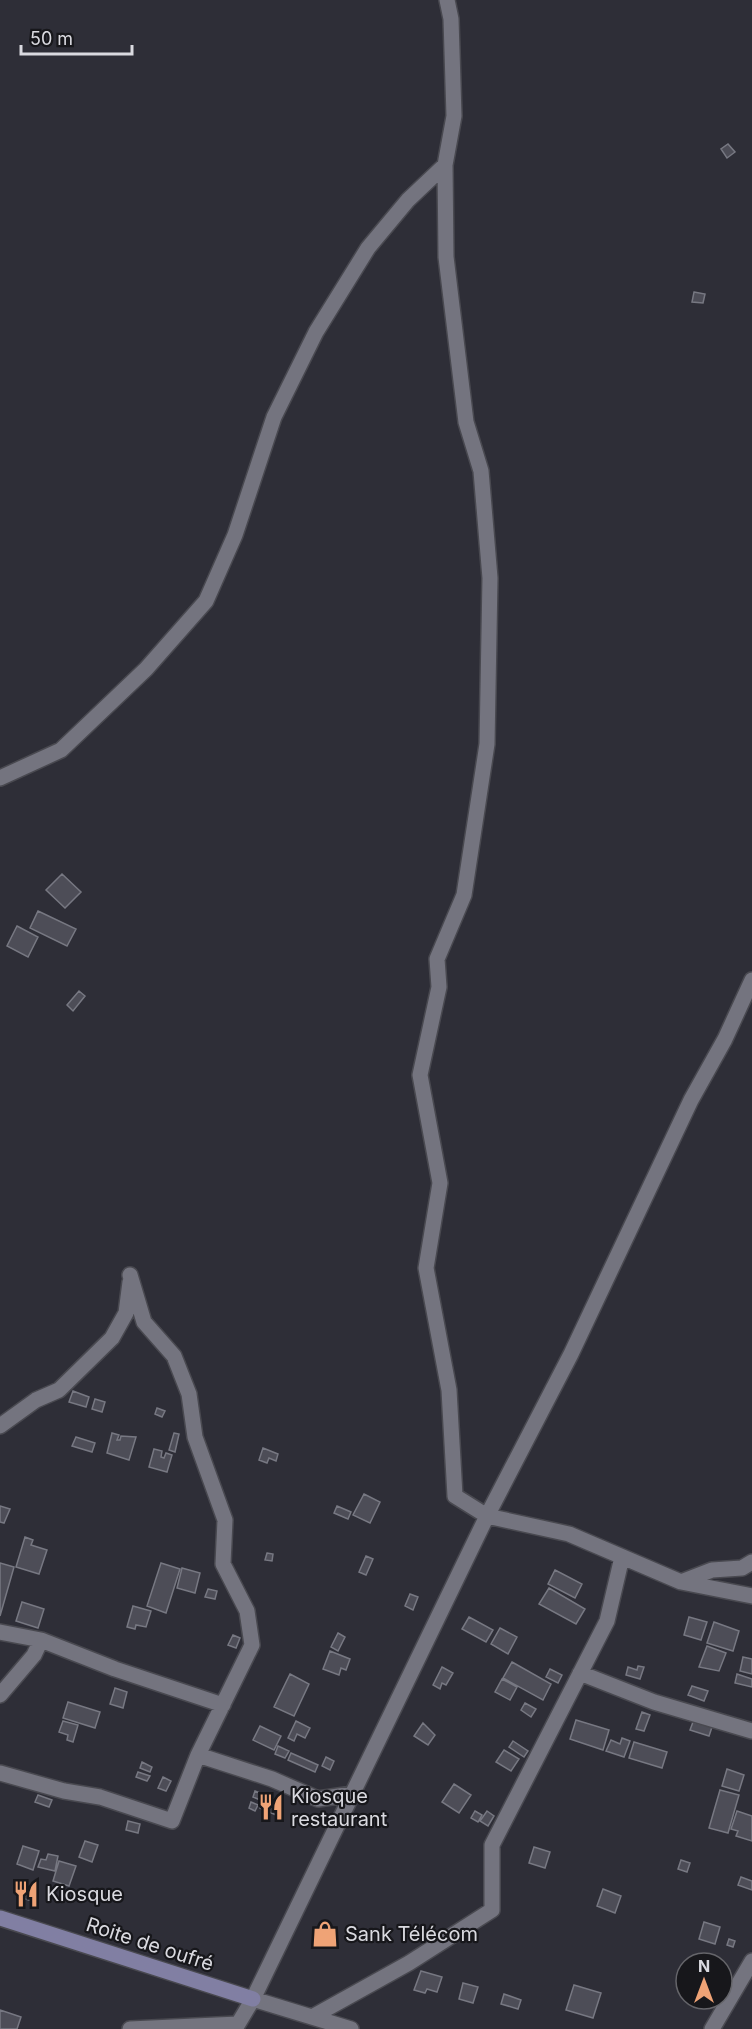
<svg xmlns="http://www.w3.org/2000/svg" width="752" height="2029" font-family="Inter,sans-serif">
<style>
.building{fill:#4d4d57;stroke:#777882;stroke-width:1.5}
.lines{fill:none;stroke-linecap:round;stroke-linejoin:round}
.street-casing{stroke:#494950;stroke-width:18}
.secondary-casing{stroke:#494950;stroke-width:18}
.street{stroke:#74747f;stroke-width:15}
.secondary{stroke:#817fa3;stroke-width:15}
.labels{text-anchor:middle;stroke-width:4.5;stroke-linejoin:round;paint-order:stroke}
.poi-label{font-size:20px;fill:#dadae0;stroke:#17171b;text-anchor:start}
.street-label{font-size:20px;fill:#dadae0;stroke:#17171b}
</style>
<rect width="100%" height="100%" fill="#2e2e37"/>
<path class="building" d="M728,144L735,152L727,158L721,149Z
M694,292L705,294L703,303L692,302Z
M62,874L81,892L65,908L46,890Z
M38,911L76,929L67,946L30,928Z
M17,926L38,937L28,957L7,946Z
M79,991L85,996L73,1011L67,1005Z
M73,1391L89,1397L86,1407L69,1402Z
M95,1399L105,1402L102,1412L92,1409Z
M157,1408L165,1411L162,1417L155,1414Z
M112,1433L119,1435L117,1440H120L121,1436L136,1437L129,1460L107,1453Z
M174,1433L179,1434L175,1452L169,1450Z
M76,1437L95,1443L92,1452L72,1446Z
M263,1448L278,1454L276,1461L269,1458L267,1463L259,1460Z
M154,1449L162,1451L161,1457L164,1458L166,1453L172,1455L167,1472L149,1467Z
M364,1494L380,1502L370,1523L353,1515Z
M0,1506L10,1509L4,1523L0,1522Z
M337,1506L351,1512L348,1519L334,1513Z
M25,1537L33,1540L31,1545L47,1550L39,1574L16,1567Z
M267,1553L273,1554L272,1561L265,1560Z
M366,1556L373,1559L366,1575L359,1572Z
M0,1563L14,1567L0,1616Z
M161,1563L180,1569L166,1613L147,1606Z
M182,1568L200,1573L195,1593L177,1588Z
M555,1570L582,1584L575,1598L548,1584Z
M549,1588L585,1609L576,1624L539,1604Z
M208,1589L217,1591L215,1599L205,1597Z
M410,1594L418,1597L413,1610L405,1606Z
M22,1602L44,1609L38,1628L16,1621Z
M133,1606L151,1611L146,1627L136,1625L135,1629L127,1627Z
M469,1617L493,1630L486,1642L462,1629Z
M689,1617L707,1622L701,1640L684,1635Z
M714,1622L739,1631L733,1651L707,1643Z
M500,1628L517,1637L508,1654L491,1644Z
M338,1633L345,1637L338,1651L331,1647Z
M233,1635L240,1638L236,1648L228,1645Z
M707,1646L726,1653L719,1671L699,1667Z
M330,1651L350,1659L346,1670L341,1668L339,1675L323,1669Z
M743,1657L752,1659V1674L740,1671Z
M512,1662L551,1684L543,1700L503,1678Z
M638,1666L644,1667L640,1679L626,1675L628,1667L637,1670Z
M442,1667L453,1673L446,1685L442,1683L440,1689L433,1685Z
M550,1669L562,1675L558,1683L546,1677Z
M290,1674L309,1684L294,1716L274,1707Z
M737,1674L752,1679V1687L735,1683Z
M502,1679L517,1687L510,1700L495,1692Z
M692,1686L708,1691L704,1701L688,1695Z
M115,1688L127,1692L123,1708L110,1704Z
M68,1702L100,1712L95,1728L63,1718Z
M525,1703L536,1709L531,1717L521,1710Z
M642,1712L650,1715L644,1731L636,1729Z
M576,1720L609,1730L603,1750L570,1739Z
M63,1721L78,1725L73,1742L67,1740L68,1735L59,1732Z
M296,1721L310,1728L305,1738L297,1734L294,1741L288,1738Z
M693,1722L712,1727L709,1736L690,1730Z
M423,1723L435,1735L428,1745L414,1736Z
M260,1726L281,1736L274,1750L253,1740Z
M622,1738L630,1741L624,1757L606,1751L611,1740L620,1744Z
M513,1741L528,1751L524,1757L509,1747Z
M634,1742L667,1752L662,1768L629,1758Z
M278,1746L289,1751L285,1758L275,1754Z
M504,1750L519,1759L511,1771L496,1762Z
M291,1753L318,1765L315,1772L288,1760Z
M326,1757L334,1761L330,1770L322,1766Z
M142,1762L152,1767L150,1772L140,1768Z
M727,1769L744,1775L739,1791L722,1786Z
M138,1772L150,1776L147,1781L136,1777Z
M163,1777L171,1781L166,1791L158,1788Z
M454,1784L471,1795L459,1813L442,1802Z
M720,1790L739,1795L728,1833L709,1828Z
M255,1791L262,1794L260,1800L253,1797Z
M38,1795L52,1800L49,1807L35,1802Z
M265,1796L281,1803L276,1815L260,1808Z
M251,1802L258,1805L255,1811L249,1808Z
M475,1811L482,1815L478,1822L471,1818Z
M487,1811L494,1816L488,1826L480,1821Z
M737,1811L752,1816V1841L736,1836L738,1831L731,1829Z
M128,1821L140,1824L138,1833L126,1830Z
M85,1841L98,1845L92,1862L79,1857Z
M23,1846L39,1851L33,1870L17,1864Z
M534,1847L550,1852L545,1868L529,1863Z
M48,1854L58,1856L55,1871L38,1867L41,1859L46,1860Z
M681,1860L690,1863L687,1872L678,1869Z
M59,1861L76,1866L69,1886L53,1881Z
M741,1877L752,1881V1890L738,1885Z
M603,1889L621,1896L615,1913L597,1906Z
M24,1890L31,1892L29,1900L22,1898Z
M704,1922L720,1927L715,1944L699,1939Z
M319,1927L331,1931L329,1940L316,1937Z
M729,1939L735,1941L733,1947L727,1945Z
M421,1971L442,1977L437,1992L427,1989L425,1993L414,1990Z
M463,1983L478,1987L473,2003L459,1999Z
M574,1985L601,1993L593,2018L566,2010Z
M504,1994L521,2000L518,2009L501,2004Z
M0,2010L21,2017L17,2029H0Z"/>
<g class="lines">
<g class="street-casing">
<path id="street" d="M447,0L451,19L454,116L445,165L446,257L466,422L481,471L490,578L487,744L464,895L437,959L439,987L420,1075L440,1183L426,1268L449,1390L455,1496L487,1516L569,1534L681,1582L752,1596
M0,778L61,750L146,669L206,601L235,535L274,417L316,332L368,248L408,200L445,165
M130,1275L144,1322L174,1356L189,1394L195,1437L225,1520L223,1564L247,1611L252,1645L198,1755
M0,1426L36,1400L59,1390L112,1338L126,1313L130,1282
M681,1582L712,1570L742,1568L752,1562
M0,1632L41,1640L115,1669L223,1705
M580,1673L654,1702L752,1731
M0,1695L34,1655L41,1640
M0,1773L64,1791L100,1797L172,1821L198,1755L272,1779L318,1799L352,1794
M253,1999L351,2029
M312,2017L409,1963L492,1910V1845L607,1621L622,1557
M130,2029L238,2024
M235,2029L253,1999L487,1516L571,1354L691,1100L725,1039L752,980
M712,2029L752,1961"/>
</g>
<g class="secondary-casing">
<path id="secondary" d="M0,1918L253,1999"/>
</g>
<use href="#street" class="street"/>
<use href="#secondary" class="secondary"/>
</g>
<defs>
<g id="restaurant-bare" transform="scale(2.07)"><path d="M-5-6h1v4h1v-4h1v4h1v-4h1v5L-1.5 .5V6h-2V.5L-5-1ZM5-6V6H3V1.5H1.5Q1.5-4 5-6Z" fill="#efa376" stroke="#17171b" stroke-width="2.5" paint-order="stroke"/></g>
<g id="shop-bare" transform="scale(2.07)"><path d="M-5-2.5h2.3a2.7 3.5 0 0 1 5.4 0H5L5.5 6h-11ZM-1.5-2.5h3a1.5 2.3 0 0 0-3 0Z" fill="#efa376" stroke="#17171b" stroke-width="2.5" paint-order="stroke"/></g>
</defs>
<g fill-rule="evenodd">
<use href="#restaurant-bare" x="271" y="1807"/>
<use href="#restaurant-bare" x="26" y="1894"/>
<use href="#shop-bare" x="325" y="1934"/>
</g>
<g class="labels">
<g class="poi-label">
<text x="291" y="1803">Kiosque<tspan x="291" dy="23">restaurant</tspan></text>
<text x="46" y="1901">Kiosque</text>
<text x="345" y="1941">Sank Télécom</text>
</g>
<g class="street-label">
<text transform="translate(150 1944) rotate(18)" y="7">Roite de oufré</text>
</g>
</g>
<g transform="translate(704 1981)"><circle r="28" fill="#17171b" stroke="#65656a" stroke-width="1.5"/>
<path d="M0-4.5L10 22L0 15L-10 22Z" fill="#efa376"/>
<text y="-9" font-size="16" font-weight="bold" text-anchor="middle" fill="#dadae0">N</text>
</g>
<path d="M21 45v9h111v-9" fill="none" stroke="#dadae0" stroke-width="3"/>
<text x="30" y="45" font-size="18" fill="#dadae0" stroke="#17171b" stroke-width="4.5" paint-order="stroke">50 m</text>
</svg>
